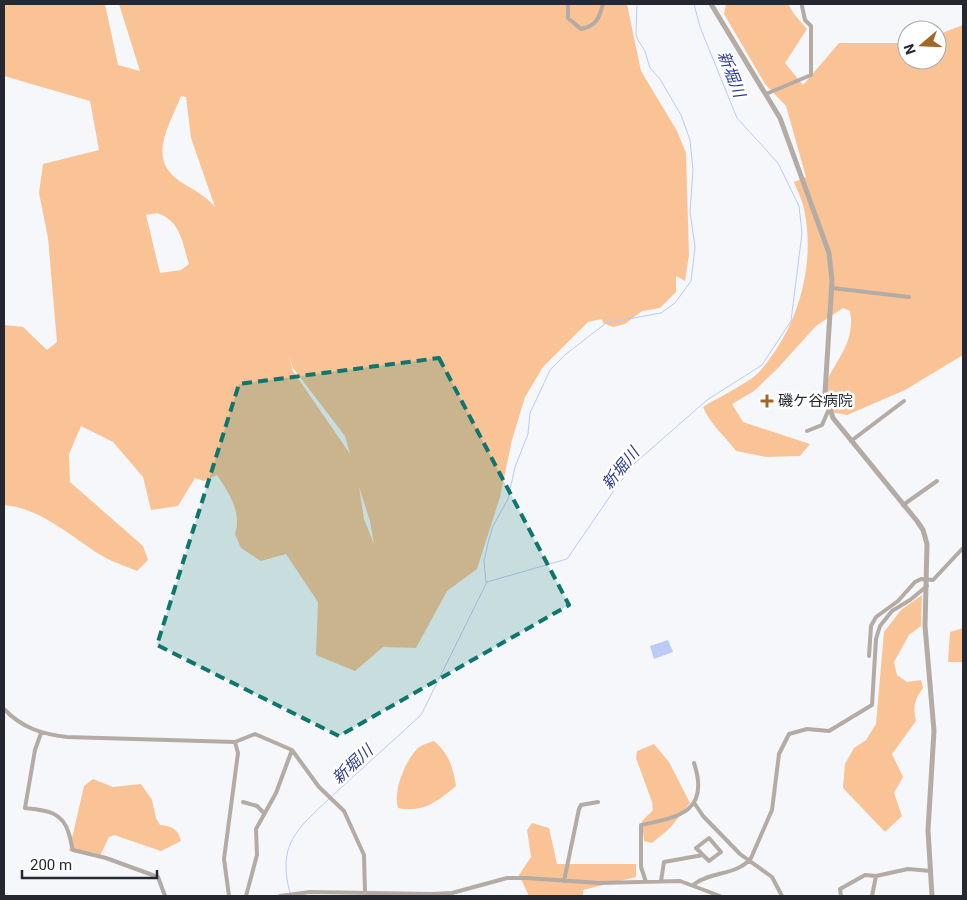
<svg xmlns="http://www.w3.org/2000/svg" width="967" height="900" font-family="Roboto,'Noto Sans JP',sans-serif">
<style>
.green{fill:#f9c395;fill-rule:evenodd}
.water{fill:#bbcaf6}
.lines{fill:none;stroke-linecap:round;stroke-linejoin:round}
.stream{stroke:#bbcaf6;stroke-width:1}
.minor{stroke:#b3aba4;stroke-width:4}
.tertiary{stroke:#b3aba4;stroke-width:5}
.marked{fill:#0f766e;fill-opacity:0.2;stroke:#0f766e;stroke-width:4;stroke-dasharray:10 6;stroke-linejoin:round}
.poi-dot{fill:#a26629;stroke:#fff;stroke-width:2}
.labels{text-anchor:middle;stroke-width:5;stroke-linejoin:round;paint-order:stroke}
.poi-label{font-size:15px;fill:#252830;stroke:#fff;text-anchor:start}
.water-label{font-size:16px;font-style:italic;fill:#2c3b8e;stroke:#fff}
</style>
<rect width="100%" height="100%" fill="#f5f7fb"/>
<path class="green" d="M4,4H105L118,65L140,71L119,4H627L641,71L677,131L686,153L689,255L685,281L676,276V292L660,308L642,311L625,324L613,327L603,323L602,319L588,322L543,367L525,397L512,440L500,497L477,569L447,591L416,648L383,647L355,671L316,655L318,602L286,554L261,561L241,548L235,534C242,512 229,493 217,475L204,481L195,478L178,506L151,510L143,477L113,442L81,426L69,454L70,482L143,546L148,560L137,571C125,566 110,561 99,554C69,535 40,508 4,505V325L23,327L47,350L57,342L48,238L39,193L43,164L99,150L90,101L4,76ZM181,96L186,97L191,138L215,207C206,196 194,190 181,182C146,159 169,127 181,96ZM157,213C181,221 182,242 189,264L181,270L160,273L146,215ZM289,356L293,368L345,436L350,454L293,371ZM359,487L370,521L374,544L364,519Z
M726,4H788L794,14L807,29L785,63L803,85L839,43H907V60H937V35L963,25V355L905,390L847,415L830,412L823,405C819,371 858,352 850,311L843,308L816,326L777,369L754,391L732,404L743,422L810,444L800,456L766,457L736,451C724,435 710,424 703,407C717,398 751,382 760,371C797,329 815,269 805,214C804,204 798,192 794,182L806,177L786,106L765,84L724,14Z
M922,595L921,626L909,635L894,662L897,675L907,682L921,680L923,688C914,700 913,707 916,721L892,754L903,777L894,793L902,816L885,832L843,788L845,764L854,748L866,740L876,724L884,632L901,610Z
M963,628V662H948L950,632Z
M434,741C449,754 453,767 456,786C437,802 423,813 398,808C393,791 404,764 416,750C420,745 428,743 434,741Z
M654,744L669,762L690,803L669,829L652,843L644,841L642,821L653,810L652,802L636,758L637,751Z
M93,779L113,787L141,784L152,800L156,818L160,825C172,826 178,829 181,841L161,851L114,835L109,837L100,856L69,851L84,786Z
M532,823L549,828L557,864H636V877L583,890V896H529L519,875L531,857L527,830Z"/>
<path class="water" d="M668,640L673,652L654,659L650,646Z"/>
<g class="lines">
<path class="stream" d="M486,582L484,561L488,543L493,526L508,499L515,467L528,434L530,413L550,370L566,354L606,323L661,313L675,303L691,281L695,247L690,212L693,170L690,140L681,115L660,79L650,68L645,51L638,40L636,34L637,4
M332,796L421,715L487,582L567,559L615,489L635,463L707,400L762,365L791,321L802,233L799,206L778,163L737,118L700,27L694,4
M290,893C277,845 296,830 329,799"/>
<path class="minor" d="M568,4V18L581,29C596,26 599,19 603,4
M766,94L811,75V26L805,20L802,6
M832,288L909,297
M807,431L822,425L829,409
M851,441L904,401
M903,505L937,481
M869,656L871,626L876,617L898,601L915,582L921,579L933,580L963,548
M4,709C22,728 42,734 67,737L235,742L255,734L292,750L319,787L344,811L364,855L365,893
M41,733L35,750L25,808C45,810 63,811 69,834C71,840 71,845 73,850L106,858L158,877L165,896
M243,802L257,806L264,813
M695,804L703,816L740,854L772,877L782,896
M564,881L579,809L581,805L598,802
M661,881L664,862L703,855L709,861L721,852L709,838L696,848L703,855
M646,882L641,867V825C680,817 710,811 694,763
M693,885C710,871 737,876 751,858L772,810L779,754L789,734L807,729L829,731L872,705L876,639L880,626L892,611L910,600L927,586
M229,896L224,859L238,753L235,742
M246,896L257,855L256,829L276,793L292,750
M280,896L310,892L432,894L452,893L507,878H527L599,883L680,881L720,896
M841,896L840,889L865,875L876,876L908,869L931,871
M872,896L876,876"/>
<path class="tertiary" d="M711,4L780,118L829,253L832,281L825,393L833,418L917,521L923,530L927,544L925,626L934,731L928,830L932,896"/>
</g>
<path class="marked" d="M439,358L569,605L339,736L157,645L239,384Z"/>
<path class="poi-dot" d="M764.5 393.5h5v5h5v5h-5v5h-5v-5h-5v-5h5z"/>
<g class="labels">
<g class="poi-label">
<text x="778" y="406">磯ケ谷病院</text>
</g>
<g class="water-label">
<text transform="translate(732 74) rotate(69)" y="6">新堀川</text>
<text transform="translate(620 468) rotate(-51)" y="6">新堀川</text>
<text transform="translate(352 764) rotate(-43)" y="6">新堀川</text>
</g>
</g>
<rect width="967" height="900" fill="none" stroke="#252830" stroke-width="10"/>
<g transform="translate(922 45) rotate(251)"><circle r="24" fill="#ffffff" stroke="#a8a9ac"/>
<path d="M0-4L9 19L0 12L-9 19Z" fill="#a26629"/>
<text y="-8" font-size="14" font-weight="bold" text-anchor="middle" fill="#252830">N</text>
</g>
<path d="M22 870v8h135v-8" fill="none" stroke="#252830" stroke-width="2.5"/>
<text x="30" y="870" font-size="15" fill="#252830" stroke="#ffffff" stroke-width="4" paint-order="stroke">200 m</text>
</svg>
